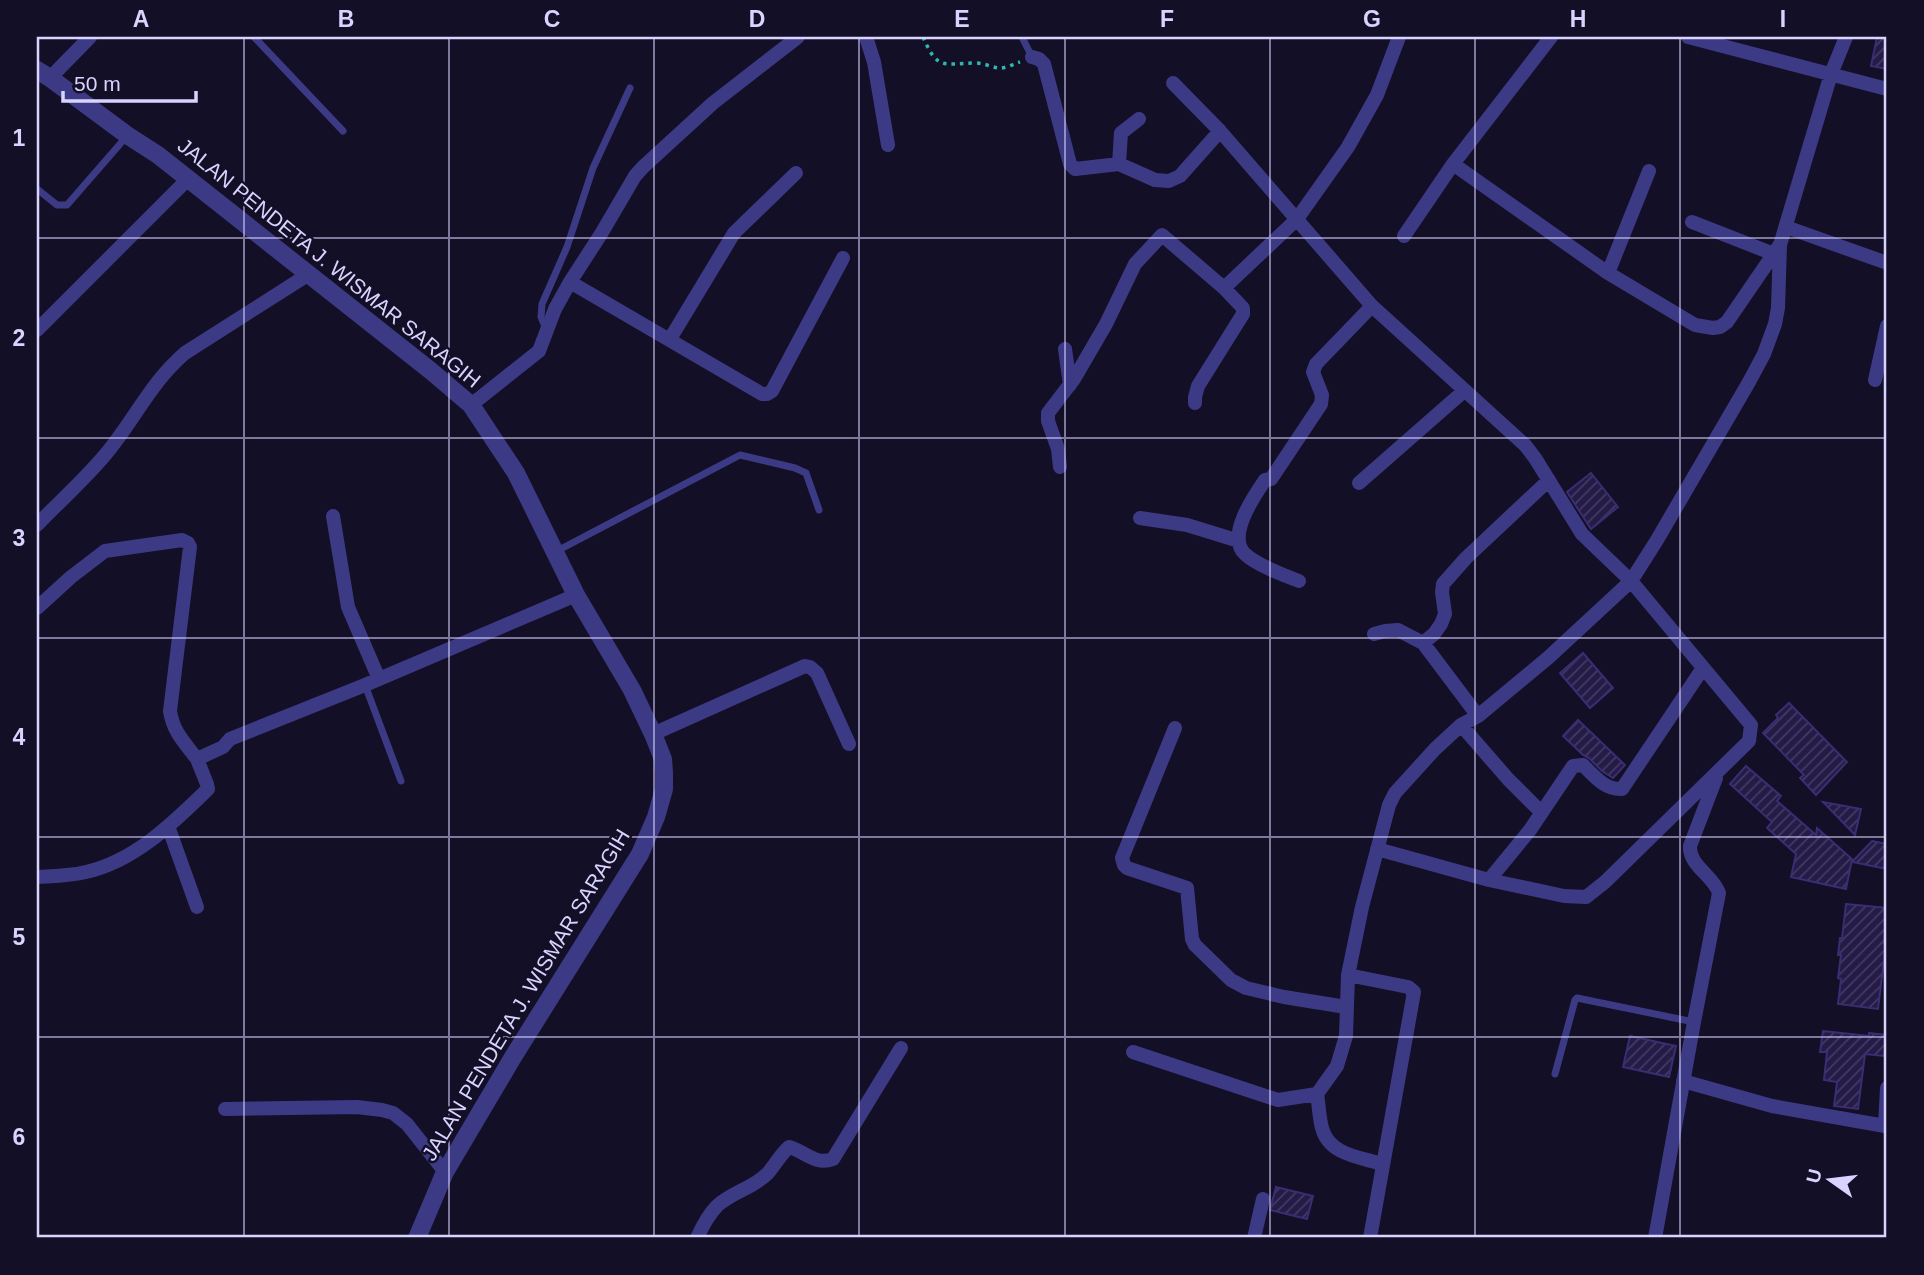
<svg xmlns="http://www.w3.org/2000/svg" width="1924" height="1275" font-family="Arial,sans-serif">
<style>
.building{fill:url(#building-hatch);stroke:#3b2d73;stroke-width:2}
.lines{fill:none;stroke-linecap:round;stroke-linejoin:round}
.path{stroke:#2fb8b0;stroke-width:3.5;stroke-dasharray:3.5 5;stroke-linecap:butt}
.service{stroke:#3d3a85;stroke-width:7}
.minor{stroke:#3d3a85;stroke-width:14}
.tertiary{stroke:#3d3a85;stroke-width:18}
.grid{fill:none;stroke:#d9d4ff;stroke-width:2;stroke-opacity:0.55}
.labels{text-anchor:middle;stroke-width:5;stroke-linejoin:round;paint-order:stroke}
.street-label{font-size:21px;fill:#d9d4ff;stroke:#130f26}
.neatline{fill:none;stroke:#d9d4ff;stroke-width:2.5}
.grid-label{font-size:23px;text-anchor:middle;font-weight:bold;fill:#d9d4ff}
</style>
<defs>
<pattern id="building-hatch" width="6" height="6" patternUnits="userSpaceOnUse" patternTransform="scale(1.75)"><rect width="6" height="6" fill="#241b47"/><path d="M-1 1l2-2M0 6l6-6M5 7l2-2" fill="none" stroke="#433b63"/></pattern>
</defs>
<rect width="100%" height="100%" fill="#130f26"/>
<path class="building" d="M1877,37H1887V69L1871,66Z
M1591,473L1618,507L1591,529L1567,492Z
M1583,653L1613,688L1590,708L1560,673Z
M1789,703L1847,762L1816,795L1800,778L1804,775L1763,733L1778,718L1776,715Z
M1578,720L1625,765L1613,778L1602,771L1589,758L1583,755L1563,736Z
M1746,766L1781,796L1777,801L1816,835L1817,828L1852,859L1846,889L1791,877L1796,854L1767,828L1772,822L1730,784Z
M1823,802L1861,809L1855,835Z
M1872,841L1887,844V869L1852,862Z
M1846,904L1887,908L1884,943H1886L1878,1009L1838,1004L1841,979L1838,978L1841,955H1838L1840,938H1842Z
M1823,1031L1869,1036V1033L1887,1035L1884,1056L1865,1054L1858,1109L1834,1106L1837,1082L1824,1080L1827,1052H1820Z
M1630,1036L1676,1046L1669,1077L1623,1067Z
M1276,1187L1313,1196L1307,1219L1270,1210Z"/>
<g class="lines">
<path class="path" d="M923,37C938,72 944,63 976,63C984,63 991,67 998,68C1005,69 1013,64 1020,62"/>
<path class="service" d="M254,37L343,131
M1022,37L1032,57
M37,189L57,205H67L127,136
M546,329L541,317L542,304L567,247L593,168L630,88
M555,552L740,455L795,468L806,473L819,510
M365,685L401,781
M1555,1074L1575,1000L1577,998L1694,1022"/>
<path class="minor" d="M866,37L874,62L888,145
M1688,37L1887,89
M1032,57L1039,59L1044,64L1070,164L1075,169L1119,164L1155,180L1169,181L1180,176L1220,131
M50,78L90,37
M1173,83L1220,131L1372,306L1525,445L1535,458L1582,534L1631,581L1751,725L1749,741L1605,882L1586,897L1564,896L1489,880L1377,849
M1119,164L1121,133L1139,119
M1453,164L1608,273L1695,325L1713,328L1720,327L1727,322L1779,246
M1692,222L1774,254
M1786,227L1887,263
M1404,236L1453,164L1551,37
M1608,273L1649,171
M570,282L762,394H767L772,391L843,258
M1224,288L1297,219L1348,147L1377,95L1399,37
M37,330L187,180
M670,339L734,233L796,173
M1065,349L1070,385
M1875,380L1887,326
M471,405L539,351L555,309L570,282L601,234L635,176L643,167L713,103L798,37
M1060,467L1058,449L1048,421V413L1074,379L1106,324L1135,264L1162,235L1224,288L1243,308V314L1198,386L1195,397V403
M1359,483L1464,391
M333,516L348,607L379,679
M1140,518L1187,525L1239,541
M37,525C59,502 84,480 105,455C134,421 150,383 185,353L309,274
M1299,581C1285,576 1255,564 1245,554C1226,536 1254,496 1265,480L1271,479L1321,404L1322,395L1313,372L1316,364L1372,306
M37,608L71,577L105,551L182,540L188,543L190,547L170,711C173,732 185,743 197,759
M1374,634L1385,631L1398,630L1423,643L1478,716
M1423,643L1434,634L1441,624L1445,614L1442,592L1443,584L1466,558L1549,480
M1461,725L1508,779L1541,812
M1175,728L1122,858L1124,865L1127,868L1187,888L1192,939L1195,945L1231,980L1246,988L1284,997L1346,1007
M653,734L805,666L810,667L817,673L849,744
M168,826L197,907
M37,877C53,876 70,876 86,872C135,861 173,823 208,789L207,784L197,759L223,747L230,739L365,685L576,595
M1489,880L1530,830L1573,766L1583,765C1594,776 1605,790 1622,789L1703,668
M1348,975L1408,987L1414,992L1370,1238
M1133,1052L1278,1100L1317,1094
M1683,1081L1772,1106L1885,1126
M1887,1088L1885,1126L1887,1127
M225,1109L357,1107L382,1110L393,1113L407,1124L445,1172
M1382,1164C1360,1157 1329,1155 1322,1128C1319,1117 1319,1105 1317,1094L1337,1066L1346,1036L1348,975L1362,907L1389,805L1395,793L1435,749L1461,725L1478,716L1549,657L1631,581L1657,540L1749,382L1764,354L1775,324L1778,308L1780,245L1831,74L1846,37
M697,1238C702,1227 708,1215 717,1206C732,1192 754,1188 768,1173C775,1165 780,1155 789,1147C805,1151 815,1166 833,1159L901,1048
M1254,1238L1263,1199
M1655,1238L1694,1022L1719,893C1713,875 1689,866 1690,846L1716,778"/>
<path class="tertiary" d="M37,70L50,78L127,135L158,155L431,371L471,405L516,473L576,595L632,690L653,734L663,759L664,773V789L656,817L640,854L513,1057L445,1172L417,1238"/>
</g>
<path class="grid" d="M244,37V1238M449,37V1238M654,37V1238M859,37V1238M1065,37V1238M1270,37V1238M1475,37V1238M1680,37V1238M37,238H1887M37,438H1887M37,638H1887M37,837H1887M37,1037H1887"/>
<g class="labels">
<g class="street-label">
<text transform="translate(329 263) rotate(39)" y="7">JALAN PENDETA J. WISMAR SARAGIH</text>
<text transform="translate(526 995) rotate(-59)" y="7">JALAN PENDETA J. WISMAR SARAGIH</text>
</g>
</g>
<rect width="1924" height="1275" fill="none" stroke="#130f26" stroke-width="77"/>
<g transform="translate(1830 1180) rotate(284)" stroke="#130f26" stroke-width="5" paint-order="stroke">
<path d="M0-5L12 26L0 18L-12 26Z" fill="#d9d4ff"/>
<text y="-10" font-size="19" font-weight="bold" text-anchor="middle" fill="#d9d4ff">U</text>
</g>
<path d="M63 91v10h133v-10" fill="none" stroke="#d9d4ff" stroke-width="3.5"/>
<text x="74" y="91" font-size="21" fill="#d9d4ff" stroke="#130f26" stroke-width="5" paint-order="stroke">50 m</text>
<rect x="38" y="38" width="1847" height="1198" class="neatline"/>
<g class="grid-label">
<text x="141" y="27">A</text>
<text x="346" y="27">B</text>
<text x="552" y="27">C</text>
<text x="757" y="27">D</text>
<text x="962" y="27">E</text>
<text x="1167" y="27">F</text>
<text x="1372" y="27">G</text>
<text x="1578" y="27">H</text>
<text x="1783" y="27">I</text>
<text x="19" y="146">1</text>
<text x="19" y="346">2</text>
<text x="19" y="546">3</text>
<text x="19" y="745">4</text>
<text x="19" y="945">5</text>
<text x="19" y="1145">6</text>
</g>
</svg>
